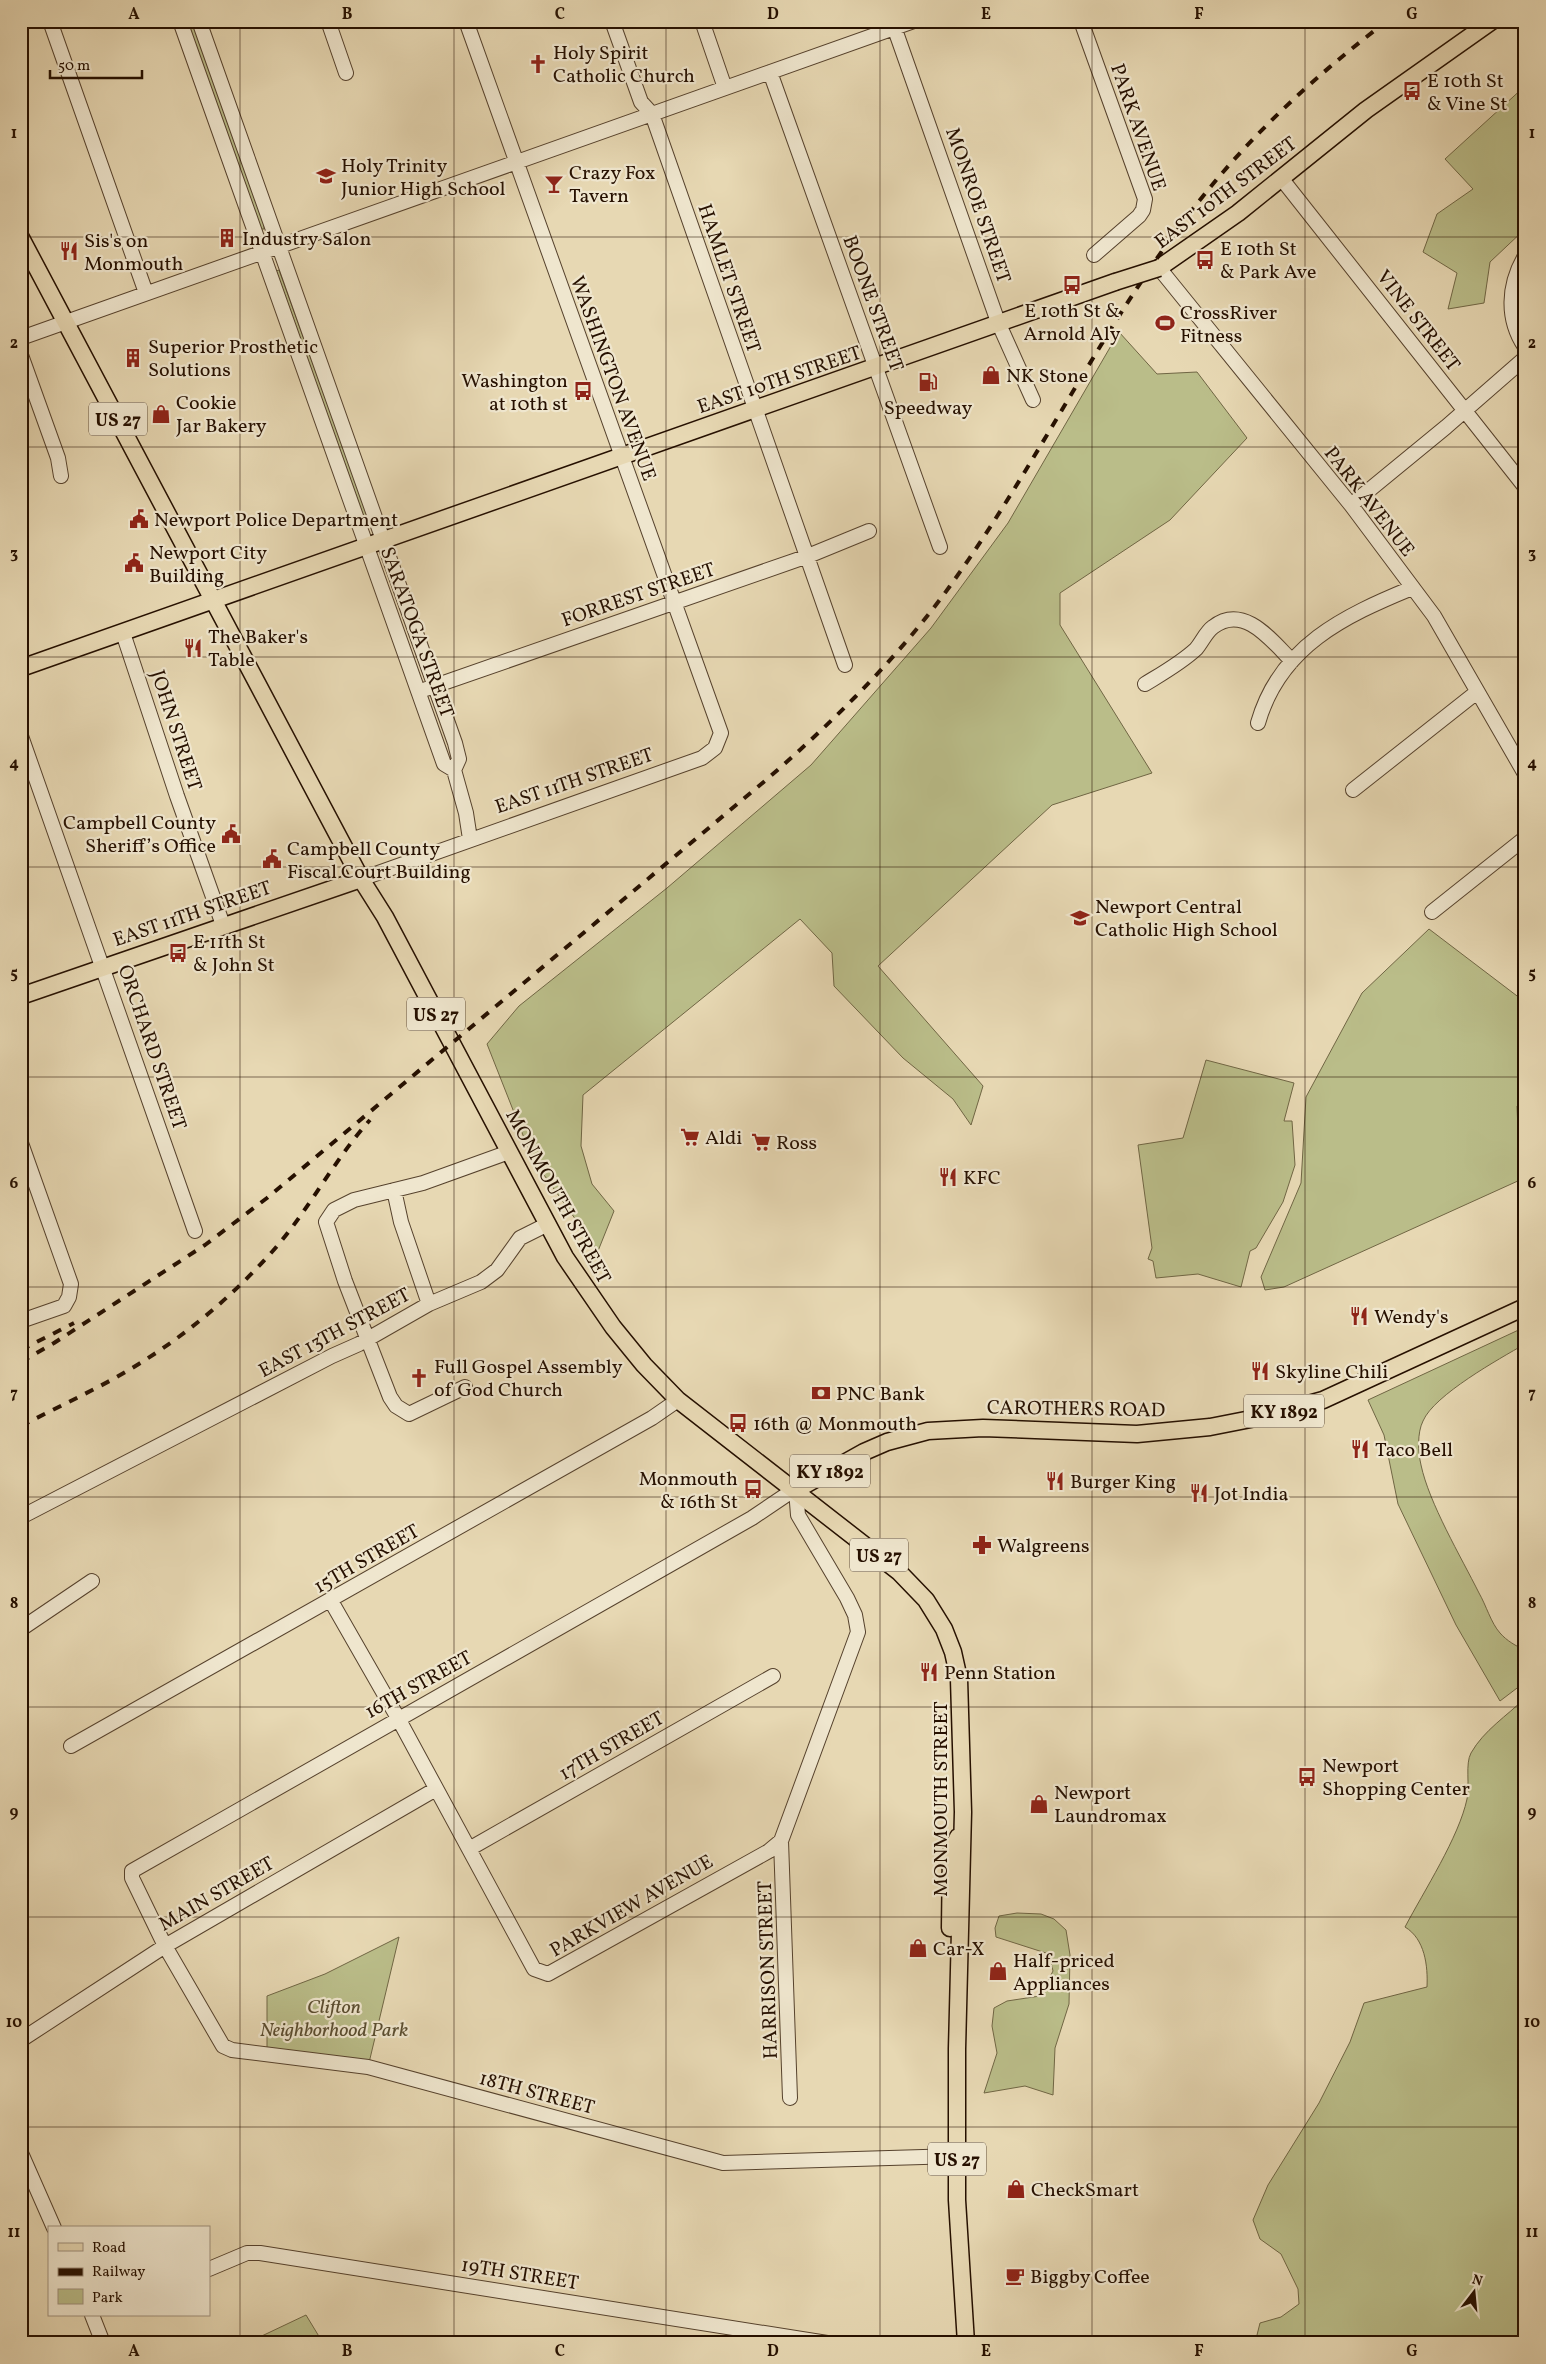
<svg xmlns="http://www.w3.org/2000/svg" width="1546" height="2364" font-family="Vollkorn,serif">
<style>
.green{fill:#babd89;stroke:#706644}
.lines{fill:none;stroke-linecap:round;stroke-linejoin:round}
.minor-casing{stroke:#56422d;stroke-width:16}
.major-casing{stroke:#261000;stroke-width:19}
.minor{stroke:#efe6ce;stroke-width:14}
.major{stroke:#e7d8b3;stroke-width:16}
.rail{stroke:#261000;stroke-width:4;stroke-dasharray:9 9;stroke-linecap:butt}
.major-bridge-casing{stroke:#261000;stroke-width:19;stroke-linecap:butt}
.major-bridge{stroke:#e7d8b3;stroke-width:16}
.grid{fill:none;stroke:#261000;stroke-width:1;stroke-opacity:0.55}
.labels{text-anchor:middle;stroke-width:4.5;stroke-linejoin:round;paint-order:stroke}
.shield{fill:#efe6ce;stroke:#62503e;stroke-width:1}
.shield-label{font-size:19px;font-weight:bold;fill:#261000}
.poi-label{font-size:20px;fill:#261000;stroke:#efe6ce;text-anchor:start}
.street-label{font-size:20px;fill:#261000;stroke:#efe6ce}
.park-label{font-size:20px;font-style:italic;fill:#5a4d30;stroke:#efe6ce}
.neatline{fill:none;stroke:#261000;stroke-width:2}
.grid-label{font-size:16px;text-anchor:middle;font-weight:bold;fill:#261000}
</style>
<rect width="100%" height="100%" fill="#e7d8b3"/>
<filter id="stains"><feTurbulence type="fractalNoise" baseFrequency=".004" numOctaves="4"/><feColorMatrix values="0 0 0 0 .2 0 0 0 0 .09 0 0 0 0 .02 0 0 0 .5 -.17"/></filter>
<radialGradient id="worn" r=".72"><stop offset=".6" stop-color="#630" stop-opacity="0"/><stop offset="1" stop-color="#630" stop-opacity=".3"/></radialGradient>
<path class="green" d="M186,21H193L264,223V229H261Z
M1525,86V229L1490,262L1484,303L1448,309L1457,273L1423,252L1437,214L1473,189L1445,159Z
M279,270L368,516L366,523L276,271Z
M1119,332L1157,374L1197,372L1247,438L1170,520L1060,593V625L1152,773L1052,805L878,966L983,1086L971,1125L953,1099L903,1058L834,986L832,953L800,919L583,1095L581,1146L592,1184L614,1211L598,1251L532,1158L487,1044L519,1006L667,888L811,765L931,628L1008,523Z
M1429,929L1525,1002V1103L1517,1106L1520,1180L1284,1287L1265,1290L1261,1277L1301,1183L1306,1097L1362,993Z
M1206,1060L1294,1083L1284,1121H1292L1295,1165L1283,1202L1256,1248L1250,1251L1241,1287L1198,1274L1156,1278L1153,1261L1148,1259L1152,1248L1138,1145L1183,1138Z
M1525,1327V1344C1499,1359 1434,1395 1423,1421C1417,1433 1418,1452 1421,1465C1429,1503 1461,1557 1479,1593C1486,1605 1491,1623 1500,1633C1507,1641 1516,1646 1525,1650V1682L1500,1701L1456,1625L1398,1504L1384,1435L1368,1400Z
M1525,1698V2343H1255L1260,2323L1281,2317L1299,2304L1298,2289L1281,2254L1260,2239L1253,2220L1268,2185L1319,2103L1350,2042L1364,2003L1427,1987C1428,1966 1425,1939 1405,1927C1424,1891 1459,1837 1467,1799C1470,1785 1465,1764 1471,1753C1484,1730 1507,1716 1525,1698Z
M1017,1913L1041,1914L1054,1919L1066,1930L1070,1955L1069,2004L1055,2048L1053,2095L1025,2086L984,2093L997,2053L992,2026L994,2008L1007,2001L1040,1996L1053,1971L1049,1954L996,1937L995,1928L999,1916Z
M399,1937L368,2067L267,2054V1996L325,1974Z
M306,2315L323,2343H247Z"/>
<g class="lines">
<g class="minor-casing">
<path id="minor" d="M50,21L146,293
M180,21L444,764L454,770
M199,21L455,743L459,759L454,770L466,813L470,839
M328,21L346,73
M612,21L641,102L652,114L845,665
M702,21L725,88
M892,21L998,322L1033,400
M1081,21L1145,199L1143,210L1139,216L1094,255
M770,72L940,547
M1281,178L1525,487
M1525,256C1508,285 1506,319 1525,347
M1159,268L1351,505L1434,616L1525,774
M21,338L914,21
M21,355L58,458L61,476
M1351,505L1446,427L1525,358
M123,633L177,796L223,925
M1145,684C1163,673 1181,663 1196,649C1202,642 1206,632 1213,627C1244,603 1272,641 1292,661
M426,689L808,556L869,531
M1258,723C1280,646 1344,616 1412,588
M21,736L195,1231
M1353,790L1477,692
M361,879L702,758L715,748L721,733L466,21
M1432,912L1525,838
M21,1143L71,1284L69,1297L64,1306L21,1321
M394,1190L401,1222L429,1304
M465,1387L409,1414L396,1406L390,1397L345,1281L326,1222L334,1210L354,1200L423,1183L509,1152
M21,1517L332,1356L359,1344L429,1304L481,1282L497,1270L520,1238L548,1224
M331,1601L398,1718L534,1969L548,1974L769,1851L781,1841L858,1632L855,1615L847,1598L798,1515L796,1490L792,1491L752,1518L132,1871V1878L165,1946L223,2046L232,2050L368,2067L723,2163L957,2156
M21,1629L92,1581
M71,1746L652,1418L678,1400
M781,1841L790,2098
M469,1849L773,1676
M21,2040L165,1946L436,1789
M21,2153L54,2228
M209,2269L247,2253H260L827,2343
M92,2315L103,2343"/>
</g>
<g class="major-casing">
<path id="major" d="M21,238L361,879L385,917L565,1257L613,1327L644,1365L678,1400L899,1572L926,1600L944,1629L953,1652L959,1679L963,1812L957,2049V2200L966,2343
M1159,268L1238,213L1366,110L1492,21
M21,668L1115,282
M21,996L361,879
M796,1490L864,1452L887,1442L928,1431L983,1428L1137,1434L1210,1427L1261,1417L1323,1400L1525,1307
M950,1928L951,1852L958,1837"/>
</g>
<use href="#minor" class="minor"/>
<use href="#major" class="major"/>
<path class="rail" d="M21,1350L74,1323
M21,1362L54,1343L205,1245L267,1198L766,780C833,722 898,658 950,586C1035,468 1098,335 1186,218C1242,143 1312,78 1387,21
M21,1426C52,1410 84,1395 115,1378C174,1345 226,1303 271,1253C308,1212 333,1161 370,1120"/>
<g class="major-bridge-casing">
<path id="major-bridge" d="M1115,282L1159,268"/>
</g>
<use href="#major-bridge" class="major-bridge"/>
</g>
<path class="grid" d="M240,21V2343M454,21V2343M666,21V2343M880,21V2343M1092,21V2343M1305,21V2343M21,237H1525M21,447H1525M21,657H1525M21,867H1525M21,1077H1525M21,1287H1525M21,1497H1525M21,1707H1525M21,1917H1525M21,2127H1525"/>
<defs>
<g id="church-bare" transform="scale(1.5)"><path d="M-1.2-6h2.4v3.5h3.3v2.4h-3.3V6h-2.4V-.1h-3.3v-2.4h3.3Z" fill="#8f2418" stroke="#efe6ce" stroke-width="2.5" paint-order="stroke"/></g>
<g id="bus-bare" transform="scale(1.5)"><path d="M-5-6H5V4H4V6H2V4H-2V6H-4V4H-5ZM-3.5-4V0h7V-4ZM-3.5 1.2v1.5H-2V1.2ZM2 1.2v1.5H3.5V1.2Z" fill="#8f2418" stroke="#efe6ce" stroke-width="2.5" paint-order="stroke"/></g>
<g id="school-bare" transform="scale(1.5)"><path d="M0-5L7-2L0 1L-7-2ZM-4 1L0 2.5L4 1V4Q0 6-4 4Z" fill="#8f2418" stroke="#efe6ce" stroke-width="2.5" paint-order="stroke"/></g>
<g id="bar-bare" transform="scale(1.5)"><path d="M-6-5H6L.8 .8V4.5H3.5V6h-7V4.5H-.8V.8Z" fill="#8f2418" stroke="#efe6ce" stroke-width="2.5" paint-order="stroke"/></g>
<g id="building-bare" transform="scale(1.5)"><path d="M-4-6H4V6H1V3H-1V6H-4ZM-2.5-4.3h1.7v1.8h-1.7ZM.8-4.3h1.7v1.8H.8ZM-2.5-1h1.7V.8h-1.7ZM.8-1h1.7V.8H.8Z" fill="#8f2418" stroke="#efe6ce" stroke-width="2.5" paint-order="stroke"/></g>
<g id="restaurant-bare" transform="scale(1.5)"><path d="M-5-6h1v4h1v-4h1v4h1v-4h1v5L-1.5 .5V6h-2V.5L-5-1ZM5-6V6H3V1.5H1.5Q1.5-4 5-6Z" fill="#8f2418" stroke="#efe6ce" stroke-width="2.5" paint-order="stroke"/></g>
<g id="stadium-bare" transform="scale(1.5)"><path d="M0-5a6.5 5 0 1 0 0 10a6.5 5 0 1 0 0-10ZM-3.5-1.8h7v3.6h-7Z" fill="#8f2418" stroke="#efe6ce" stroke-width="2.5" paint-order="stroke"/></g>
<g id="shop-bare" transform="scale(1.5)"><path d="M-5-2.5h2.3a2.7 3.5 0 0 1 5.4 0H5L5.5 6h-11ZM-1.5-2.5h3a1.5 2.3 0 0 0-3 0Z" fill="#8f2418" stroke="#efe6ce" stroke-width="2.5" paint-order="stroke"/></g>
<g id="fuel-bare" transform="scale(1.5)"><path d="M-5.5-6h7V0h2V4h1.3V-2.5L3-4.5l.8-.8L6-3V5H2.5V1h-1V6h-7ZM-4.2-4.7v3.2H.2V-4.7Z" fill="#8f2418" stroke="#efe6ce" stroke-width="2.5" paint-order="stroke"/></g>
<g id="civic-bare" transform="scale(1.5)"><path d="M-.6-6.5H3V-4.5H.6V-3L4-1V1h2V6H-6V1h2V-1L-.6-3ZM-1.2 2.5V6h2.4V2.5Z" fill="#8f2418" stroke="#efe6ce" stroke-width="2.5" paint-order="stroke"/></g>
<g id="supermarket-bare" transform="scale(1.5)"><path d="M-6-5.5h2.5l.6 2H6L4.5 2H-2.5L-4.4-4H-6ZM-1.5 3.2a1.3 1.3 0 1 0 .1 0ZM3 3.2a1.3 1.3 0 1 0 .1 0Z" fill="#8f2418" stroke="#efe6ce" stroke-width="2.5" paint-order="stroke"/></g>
<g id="bank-bare" transform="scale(1.5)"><path d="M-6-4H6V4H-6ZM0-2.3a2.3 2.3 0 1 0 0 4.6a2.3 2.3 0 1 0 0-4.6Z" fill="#8f2418" stroke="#efe6ce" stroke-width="2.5" paint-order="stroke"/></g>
<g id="pharmacy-bare" transform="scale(1.5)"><path d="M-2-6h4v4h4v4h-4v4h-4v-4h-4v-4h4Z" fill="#8f2418" stroke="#efe6ce" stroke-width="2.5" paint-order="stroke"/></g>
<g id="cafe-bare" transform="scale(1.5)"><path d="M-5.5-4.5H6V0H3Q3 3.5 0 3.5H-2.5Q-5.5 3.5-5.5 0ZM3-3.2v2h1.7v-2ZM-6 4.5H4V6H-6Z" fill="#8f2418" stroke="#efe6ce" stroke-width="2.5" paint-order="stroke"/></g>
</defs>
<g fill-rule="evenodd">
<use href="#church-bare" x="538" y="64"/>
<use href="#bus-bare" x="1412" y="91"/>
<use href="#school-bare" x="326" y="176"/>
<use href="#bar-bare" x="554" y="184"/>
<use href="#building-bare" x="227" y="238"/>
<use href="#restaurant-bare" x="69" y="251"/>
<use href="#bus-bare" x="1205" y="260"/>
<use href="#bus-bare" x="1072" y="285"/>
<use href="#stadium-bare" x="1165" y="323"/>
<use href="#building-bare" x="133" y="358"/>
<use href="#shop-bare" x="991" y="375"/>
<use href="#fuel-bare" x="928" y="382"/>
<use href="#bus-bare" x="583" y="391"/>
<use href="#shop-bare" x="161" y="414"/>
<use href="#civic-bare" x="139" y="519"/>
<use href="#civic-bare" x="134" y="563"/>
<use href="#restaurant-bare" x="193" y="648"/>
<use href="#civic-bare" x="231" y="834"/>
<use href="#civic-bare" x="272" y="859"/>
<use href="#school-bare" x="1080" y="918"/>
<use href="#bus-bare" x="178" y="953"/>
<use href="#supermarket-bare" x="690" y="1137"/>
<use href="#supermarket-bare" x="761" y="1142"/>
<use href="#restaurant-bare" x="948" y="1177"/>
<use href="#restaurant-bare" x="1359" y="1316"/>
<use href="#restaurant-bare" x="1260" y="1371"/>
<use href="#church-bare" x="419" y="1378"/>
<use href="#bank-bare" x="821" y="1393"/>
<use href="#bus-bare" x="738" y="1423"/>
<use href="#restaurant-bare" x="1360" y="1449"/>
<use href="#restaurant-bare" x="1055" y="1481"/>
<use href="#bus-bare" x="753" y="1489"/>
<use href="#restaurant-bare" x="1199" y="1493"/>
<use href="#pharmacy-bare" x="982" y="1545"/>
<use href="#restaurant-bare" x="929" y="1672"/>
<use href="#bus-bare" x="1307" y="1777"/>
<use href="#shop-bare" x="1039" y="1804"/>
<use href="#shop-bare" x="918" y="1948"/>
<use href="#shop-bare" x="998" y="1971"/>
<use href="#shop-bare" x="1016" y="2189"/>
<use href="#cafe-bare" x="1015" y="2276"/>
</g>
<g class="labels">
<g class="shield">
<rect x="89" y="402.5" width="58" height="33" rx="4"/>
<rect x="407" y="997.5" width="58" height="33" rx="4"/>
<rect x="1244" y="1394.5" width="80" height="33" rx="4"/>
<rect x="790" y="1454.5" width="80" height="33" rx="4"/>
<rect x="850" y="1538.5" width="58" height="33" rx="4"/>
<rect x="928" y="2142.5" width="58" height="33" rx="4"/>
</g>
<g class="shield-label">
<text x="118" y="426">US 27</text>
<text x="436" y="1021">US 27</text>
<text x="1284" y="1418">KY 1892</text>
<text x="830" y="1478">KY 1892</text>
<text x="879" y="1562">US 27</text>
<text x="957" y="2166">US 27</text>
</g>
<g class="poi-label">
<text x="553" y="59">Holy Spirit<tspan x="553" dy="23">Catholic Church</tspan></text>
<text x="1427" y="87">E 10th St<tspan x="1427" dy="23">&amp; Vine St</tspan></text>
<text x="341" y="172">Holy Trinity<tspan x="341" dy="23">Junior High School</tspan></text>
<text x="569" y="179">Crazy Fox<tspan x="569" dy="23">Tavern</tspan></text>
<text x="242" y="245">Industry Salon</text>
<text x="84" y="247">Sis's on<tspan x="84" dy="23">Monmouth</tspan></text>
<text x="1220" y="255">E 10th St<tspan x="1220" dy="23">&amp; Park Ave</tspan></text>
<text x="1072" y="317" text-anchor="middle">E 10th St &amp;<tspan x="1072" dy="23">Arnold Aly</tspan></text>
<text x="1180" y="319">CrossRiver<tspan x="1180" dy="23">Fitness</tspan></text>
<text x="148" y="353">Superior Prosthetic<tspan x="148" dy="23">Solutions</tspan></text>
<text x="1006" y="382">NK Stone</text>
<text x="568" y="387" text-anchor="end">Washington<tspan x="568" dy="23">at 10th st</tspan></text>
<text x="176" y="409">Cookie<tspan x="176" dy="23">Jar Bakery</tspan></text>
<text x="928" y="414" text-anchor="middle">Speedway</text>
<text x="154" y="526">Newport Police Department</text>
<text x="149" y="559">Newport City<tspan x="149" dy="23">Building</tspan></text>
<text x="208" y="643">The Baker's<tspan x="208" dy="23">Table</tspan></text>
<text x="216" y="829" text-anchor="end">Campbell County<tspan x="216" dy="23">Sheriff’s Office</tspan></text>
<text x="287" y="855">Campbell County<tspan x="287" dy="23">Fiscal Court Building</tspan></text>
<text x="1095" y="913">Newport Central<tspan x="1095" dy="23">Catholic High School</tspan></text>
<text x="193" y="948">E 11th St<tspan x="193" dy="23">&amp; John St</tspan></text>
<text x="705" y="1144">Aldi</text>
<text x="776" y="1149">Ross</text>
<text x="963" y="1184">KFC</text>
<text x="1374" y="1323">Wendy's</text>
<text x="434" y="1373">Full Gospel Assembly<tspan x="434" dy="23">of God Church</tspan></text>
<text x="1275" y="1378">Skyline Chili</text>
<text x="836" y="1400">PNC Bank</text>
<text x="753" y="1430">16th @ Monmouth</text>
<text x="1375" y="1456">Taco Bell</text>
<text x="738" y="1485" text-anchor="end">Monmouth<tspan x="738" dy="23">&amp; 16th St</tspan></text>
<text x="1070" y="1488">Burger King</text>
<text x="1214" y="1500">Jot India</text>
<text x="997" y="1552">Walgreens</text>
<text x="944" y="1679">Penn Station</text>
<text x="1322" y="1772">Newport<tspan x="1322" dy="23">Shopping Center</tspan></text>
<text x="1054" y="1799">Newport<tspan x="1054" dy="23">Laundromax</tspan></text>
<text x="933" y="1955">Car-X</text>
<text x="1013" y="1967">Half-priced<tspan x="1013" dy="23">Appliances</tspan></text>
<text x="1031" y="2196">CheckSmart</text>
<text x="1030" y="2283">Biggby Coffee</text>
</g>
<g class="street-label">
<text transform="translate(1139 127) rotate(71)" y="7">PARK AVENUE</text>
<text transform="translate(1225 192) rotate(-37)" y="7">EAST 10TH STREET</text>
<text transform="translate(979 205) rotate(71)" y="7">MONROE STREET</text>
<text transform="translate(730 278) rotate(71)" y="7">HAMLET STREET</text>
<text transform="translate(874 303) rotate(70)" y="7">BOONE STREET</text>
<text transform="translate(1419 320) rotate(52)" y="7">VINE STREET</text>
<text transform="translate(614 378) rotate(70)" y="7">WASHINGTON AVENUE</text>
<text transform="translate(779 379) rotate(-19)" y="7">EAST 10TH STREET</text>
<text transform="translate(1370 501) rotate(52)" y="7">PARK AVENUE</text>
<text transform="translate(638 594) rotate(-19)" y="7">FORREST STREET</text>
<text transform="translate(418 632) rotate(70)" y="7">SARATOGA STREET</text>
<text transform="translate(177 730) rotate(72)" y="7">JOHN STREET</text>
<text transform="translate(574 780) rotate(-19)" y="7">EAST 11TH STREET</text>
<text transform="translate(192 913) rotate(-19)" y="7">EAST 11TH STREET</text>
<text transform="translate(153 1047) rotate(71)" y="7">ORCHARD STREET</text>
<text transform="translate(559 1196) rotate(61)" y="7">MONMOUTH STREET</text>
<text transform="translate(334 1332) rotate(-28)" y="7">EAST 13TH STREET</text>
<text transform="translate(1076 1408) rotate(1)" y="7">CAROTHERS ROAD</text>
<text transform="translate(366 1558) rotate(-30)" y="7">15TH STREET</text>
<text transform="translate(418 1684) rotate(-29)" y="7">16TH STREET</text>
<text transform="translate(611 1745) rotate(-30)" y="7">17TH STREET</text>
<text transform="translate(940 1799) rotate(-90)" y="7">MONMOUTH STREET</text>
<text transform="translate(216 1893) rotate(-30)" y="7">MAIN STREET</text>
<text transform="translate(631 1905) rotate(-30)" y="7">PARKVIEW AVENUE</text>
<text transform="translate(767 1970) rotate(-92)" y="7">HARRISON STREET</text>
<text transform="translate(537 2092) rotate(15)" y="7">18TH STREET</text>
<text transform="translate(520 2273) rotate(9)" y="7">19TH STREET</text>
</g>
<g class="park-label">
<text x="334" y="2013">Clifton<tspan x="334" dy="23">Neighborhood Park</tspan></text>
</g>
</g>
<rect width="1546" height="2364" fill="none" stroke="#e7d8b3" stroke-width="55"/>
<rect x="48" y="2226" width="162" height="90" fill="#efe6ce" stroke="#9f907c"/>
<rect x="58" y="2243" width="25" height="8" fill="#e7d8b3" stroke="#9f907c"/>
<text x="92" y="2252" font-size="15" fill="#261000">Road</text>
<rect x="58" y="2268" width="25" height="8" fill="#261000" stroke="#9f907c"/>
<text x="92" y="2276" font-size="15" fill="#261000">Railway</text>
<rect x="58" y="2289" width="25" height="15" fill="#babd89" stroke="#9f907c"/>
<text x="92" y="2302" font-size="15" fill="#261000">Park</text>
<g transform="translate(1474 2292) rotate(16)" stroke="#efe6ce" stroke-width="4" paint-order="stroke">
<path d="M0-4L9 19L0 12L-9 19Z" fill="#261000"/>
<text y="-8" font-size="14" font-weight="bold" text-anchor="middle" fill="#261000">N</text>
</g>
<path d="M50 70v8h92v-8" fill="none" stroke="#261000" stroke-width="2.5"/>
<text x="58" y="70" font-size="15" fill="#261000" stroke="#efe6ce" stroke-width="4" paint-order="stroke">50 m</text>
<rect x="28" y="28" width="1490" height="2308" class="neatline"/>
<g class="grid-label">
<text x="134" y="19">A</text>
<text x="347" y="19">B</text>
<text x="560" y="19">C</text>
<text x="773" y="19">D</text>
<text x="986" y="19">E</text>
<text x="1199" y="19">F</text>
<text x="1412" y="19">G</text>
<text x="14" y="138">1</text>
<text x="1532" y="138">1</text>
<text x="14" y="348">2</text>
<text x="1532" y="348">2</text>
<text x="14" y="558">3</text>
<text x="1532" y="558">3</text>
<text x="14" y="768">4</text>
<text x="1532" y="768">4</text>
<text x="14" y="978">5</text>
<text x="1532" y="978">5</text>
<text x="14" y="1188">6</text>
<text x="1532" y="1188">6</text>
<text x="14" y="1398">7</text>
<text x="1532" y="1398">7</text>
<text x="14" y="1608">8</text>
<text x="1532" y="1608">8</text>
<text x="14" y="1817">9</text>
<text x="1532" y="1817">9</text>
<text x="14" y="2027">10</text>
<text x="1532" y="2027">10</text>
<text x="14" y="2237">11</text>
<text x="1532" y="2237">11</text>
<text x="134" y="2356">A</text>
<text x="347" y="2356">B</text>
<text x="560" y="2356">C</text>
<text x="773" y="2356">D</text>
<text x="986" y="2356">E</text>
<text x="1199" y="2356">F</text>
<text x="1412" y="2356">G</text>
</g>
<rect width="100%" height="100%" filter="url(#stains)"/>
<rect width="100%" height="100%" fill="url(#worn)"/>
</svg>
